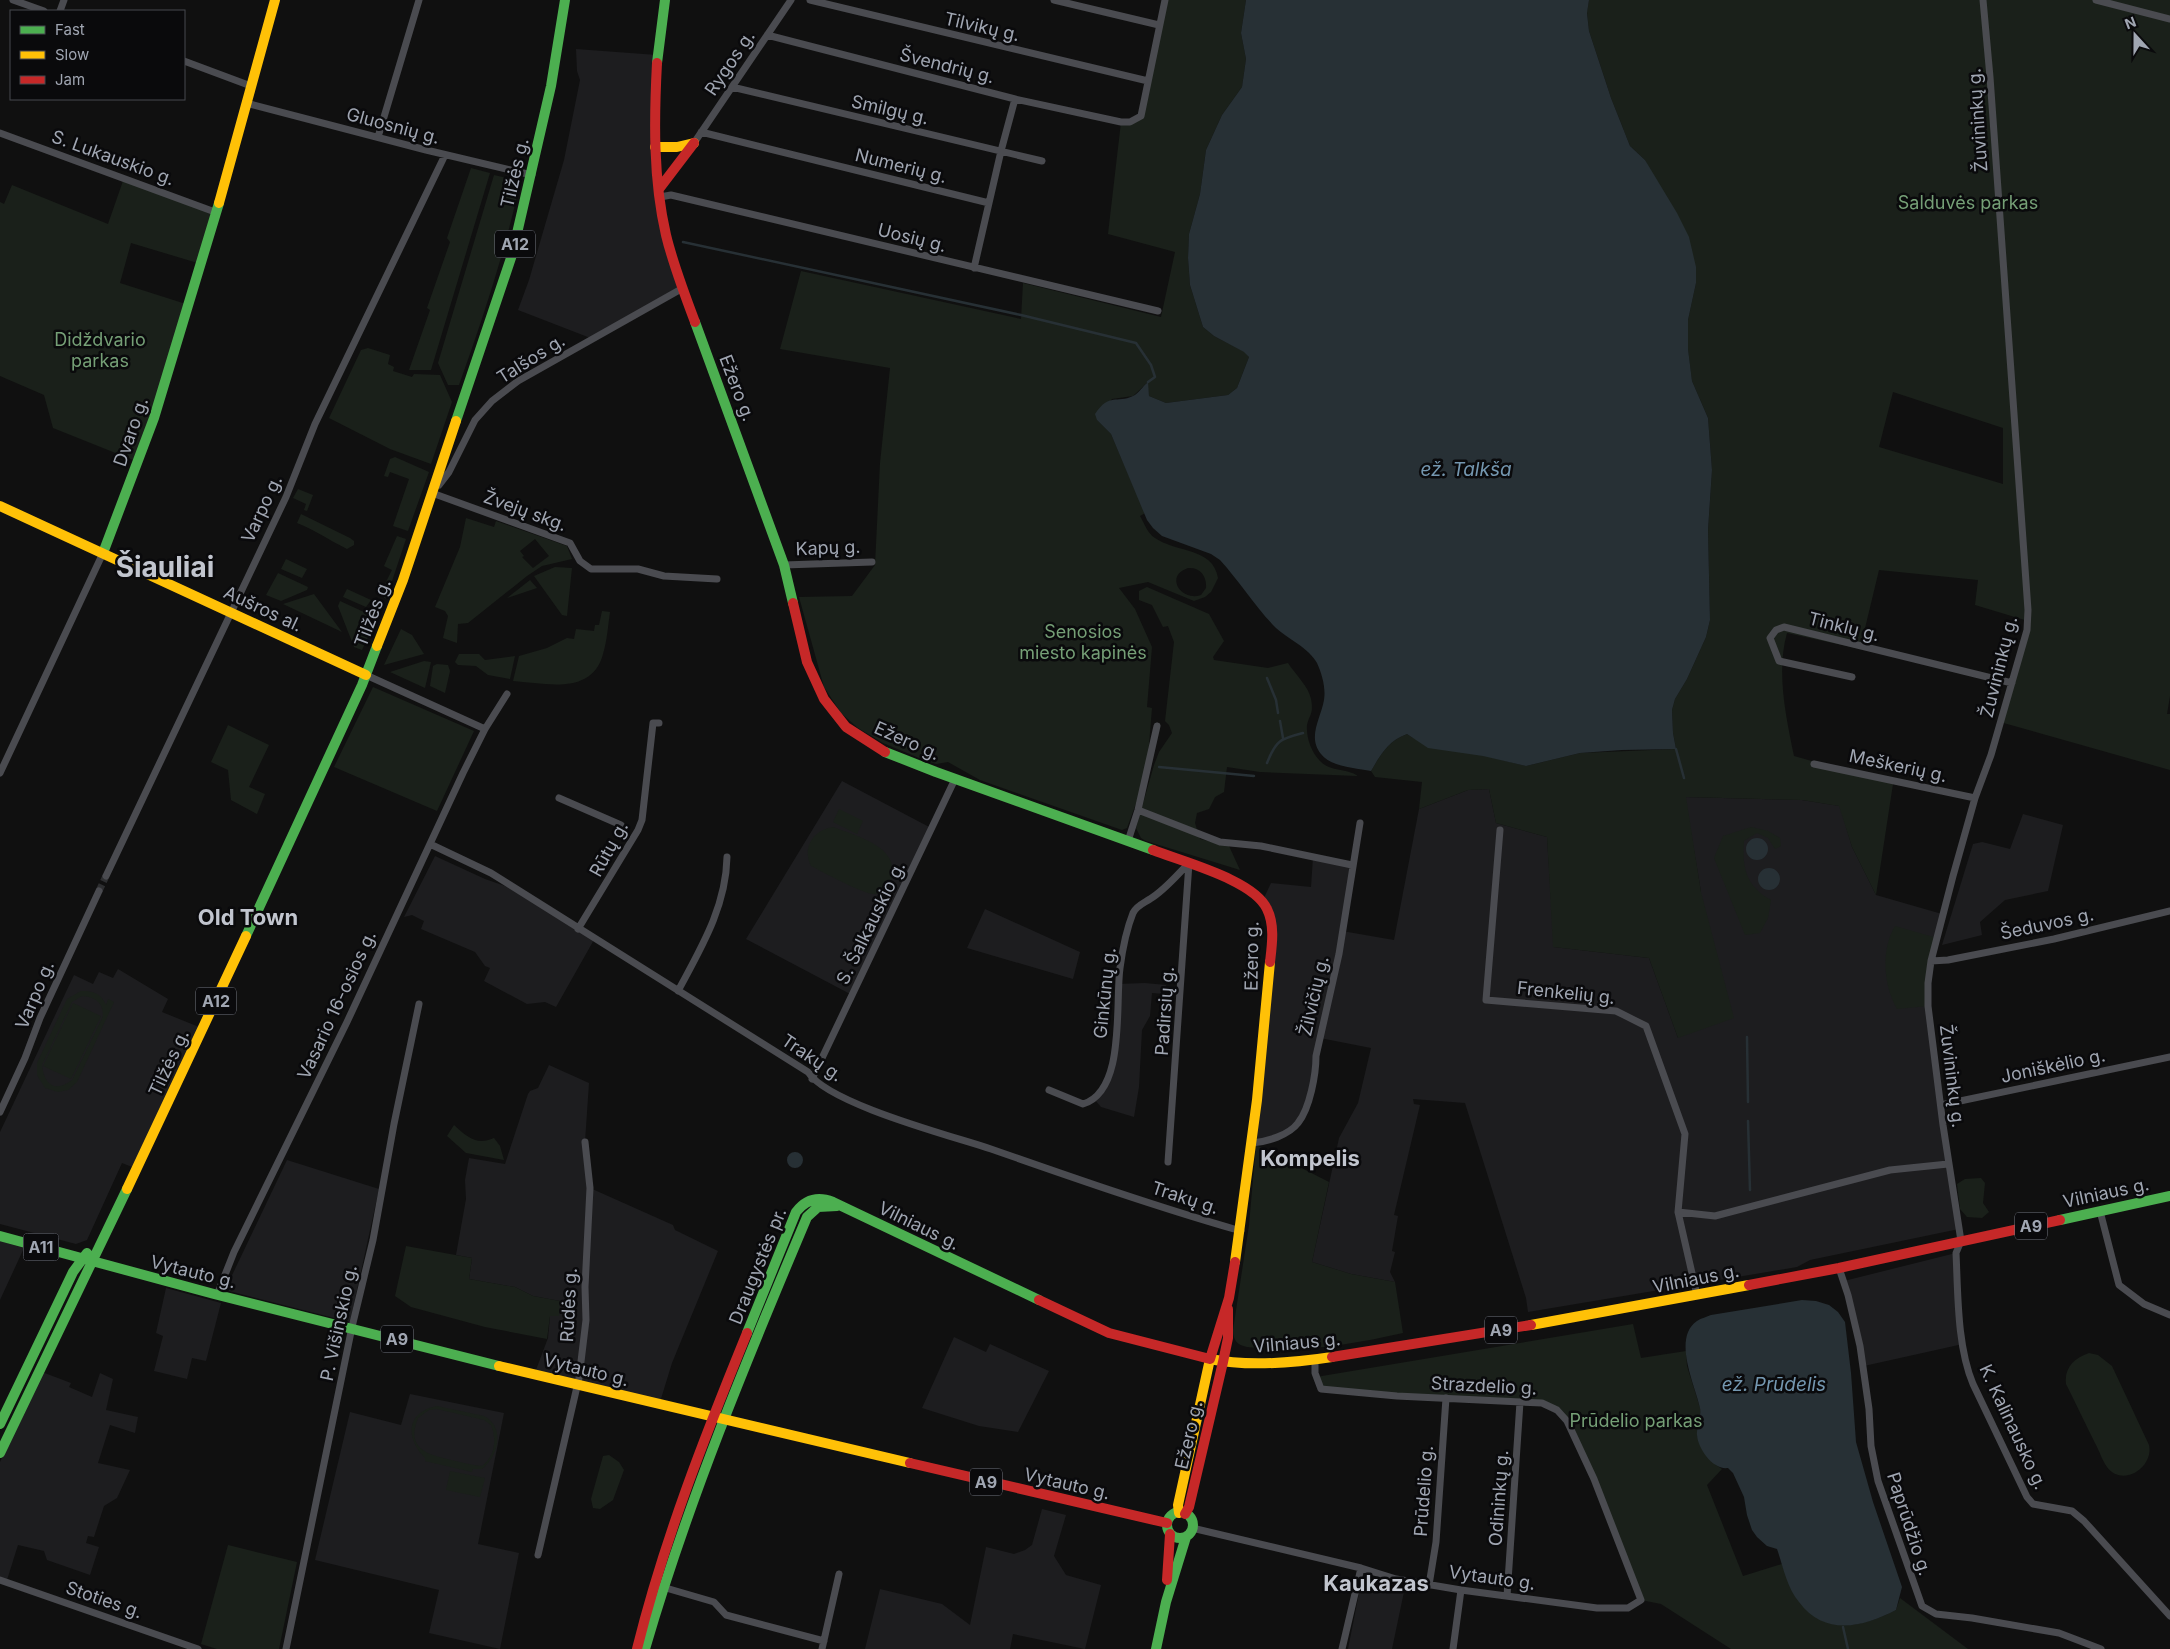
<svg xmlns="http://www.w3.org/2000/svg" width="2170" height="1649" font-family="Inter,sans-serif">
<style>
.built{fill:#1d1d1f}
.green{fill:#1a201a;fill-rule:evenodd}
.water{fill:#273035}
.lines{fill:none;stroke-linecap:round;stroke-linejoin:round}
.stream{stroke:#273035;stroke-width:2.5}
.street-tunnel{stroke:#2d2e30;stroke-width:7;stroke-dasharray:7 3.5;stroke-linecap:butt}
.street{stroke:#4a4b50;stroke-width:7}
.fast{stroke:#4caf50;stroke-width:10}
.slow{stroke:#ffc107;stroke-width:10}
.jam{stroke:#c62828;stroke-width:10}
.labels{text-anchor:middle;stroke-width:5;stroke-linejoin:round;paint-order:stroke}
.shield{fill:#0a0a0c;stroke:#737780;stroke-width:1}
.shield-label{font-size:16px;font-weight:bold;fill:#a0a6b2}
.street-label{font-size:18px;fill:#a0a6b2;stroke:#0a0a0c}
.park-label{font-size:18px;fill:#759f76;stroke:#0a0a0c}
.water-label{font-size:19px;font-style:italic;fill:#7497b0;stroke:#0a0a0c}
.district-label{font-size:22px;font-weight:bold;fill:#c1c5ce;stroke:#0a0a0c}
.town-label{font-size:28px;font-weight:bold;fill:#c1c5ce;stroke:#0a0a0c}
</style>
<rect width="100%" height="100%" fill="#101010"/>
<path class="built" d="M576,49L657,55L659,189L683,288L593,339L518,310L529,280L564,160L580,80L577,71Z
M842,781L933,829L852,995L746,939Z
M1489,789L1496,823L1547,837L1554,947L1649,958L1678,1038L1701,892L1685,797L1802,800L1840,806L1852,847L1876,895L1942,914L1928,983L1959,1229L1810,1260L1797,1267L1528,1312L1526,1298L1465,1103L1413,1099L1414,1104L1420,1105L1394,1215L1398,1216L1392,1251L1395,1252L1390,1272L1395,1282L1351,1274L1312,1262L1339,1138L1358,1103L1371,1048L1320,1038L1310,1092L1293,1128L1252,1143L1272,946L1263,900L1271,883L1311,887L1313,857L1352,865L1342,931L1394,940L1419,809L1468,790Z
M2023,814L2063,825L2048,891L2005,900L1980,922L1982,935L1942,945L1973,844L1982,842L2010,849Z
M435,856L485,879L519,891L595,938L556,1007L545,1002L527,1004L484,981L490,968L485,966L475,952L421,929L424,921L412,915L404,917Z
M985,909L1080,952L1073,979L967,948Z
M118,969L168,999L162,1012L204,1029L137,1169L122,1163L87,1240L76,1244L0,1224V1132L74,975L93,984L99,972L113,978Z
M1145,983L1166,985L1165,994L1152,993L1150,1016L1142,1030L1139,1087L1134,1117L1101,1107L1094,1099L1109,1076L1118,984Z
M549,1065L589,1083L585,1142L590,1188L673,1225L675,1230L718,1251L672,1363L660,1402L536,1370L548,1338L550,1316L560,1301L533,1296L515,1287L469,1279L472,1258L456,1255L466,1199L465,1180L469,1158L505,1164L528,1094L530,1091L538,1088Z
M287,1160L379,1189L350,1322L225,1290Z
M0,1241L24,1248L0,1300Z
M1956,1253L1963,1344L1864,1366L1844,1281Z
M166,1288L221,1303L206,1361L192,1358L187,1379L154,1371L163,1336L156,1333Z
M954,1337L986,1352L990,1344L1049,1371L1018,1432L979,1426L922,1408Z
M42,1372L71,1383L69,1387L92,1397L100,1373L113,1379L106,1410L138,1417L135,1433L110,1425L98,1463L130,1470L117,1498L104,1506L94,1537L88,1536L86,1543L99,1547L90,1575L47,1560L44,1551L18,1545L7,1580L0,1577V1462Z
M410,1394L504,1413L478,1544L519,1553L500,1649L429,1633L439,1590L315,1560L350,1412L401,1425Z
M1042,1509L1066,1515L1054,1556L1066,1575L1101,1585L1085,1649L1013,1634L1010,1649H865L880,1589L942,1604L970,1625L986,1547L1014,1554L1025,1550L1032,1545Z
M1362,1578L1405,1587L1392,1649H1348Z"/>
<path class="green" d="M1165,0H1246L1241,33L1246,59L1242,87L1222,115L1206,150L1200,194L1189,234L1188,258L1190,285L1203,327L1214,336L1245,352L1249,357L1237,388L1228,395L1166,403L1149,396L1147,383L1133,396L1112,399L1097,420L1111,434L1145,513L1140,516C1144,523 1148,534 1155,538C1176,553 1213,547 1218,578L1211,592L1205,597L1194,601L1148,582L1119,588L1135,609L1152,647L1147,707L1152,708L1148,757L1138,798L1127,828L1122,830L980,780L948,762L936,764L924,760L883,743L858,728L841,713L824,687L799,597L852,596L875,565L880,463L890,368L780,349L801,271L1021,319L1023,283L1161,317L1175,252L1108,234L1121,122L1141,116ZM1188,568C1200,567 1207,576 1206,588L1201,595C1181,602 1164,576 1188,568Z
M1589,0H2170V696L2167,714H2170V770L2000,722L2028,621L1975,605L1978,580L1879,570L1860,649L1787,633C1776,672 1786,717 1794,756L1893,784L1876,895L1852,847L1839,806L1802,800L1686,797L1701,892L1734,1018L1678,1038L1649,958L1553,947L1547,837L1496,823L1489,789L1468,790L1419,809L1422,782L1375,777L1371,771C1381,754 1388,741 1407,734L1413,738L1526,766L1580,753L1676,749L1673,733L1672,710L1675,699L1687,679L1706,637L1710,620L1708,530L1712,470L1708,418L1692,381L1688,349V320L1696,283L1645,160L1630,146L1611,98L1589,31L1587,12ZM1893,392L2003,428V484L1879,447Z
M471,168L490,173L431,370H409L430,310L427,308L450,242L447,238Z
M494,175L519,181L520,183C505,252 483,318 459,385H448L438,363Z
M124,178L215,212L201,264L131,243L120,283L189,305L138,462L53,428L44,395L0,376V202L4,204L12,185L108,224Z
M368,348L390,355L388,364L394,367L393,371L412,377L414,374L440,375L452,402L431,464L390,449L329,418L361,350Z
M395,457L429,472L408,531L393,526L409,479L390,472L388,477L384,476L390,459Z
M298,489L313,495L307,511L304,510L306,504L293,498Z
M301,514L350,538L354,541V545L347,549C329,540 315,530 297,523Z
M466,518L494,527L496,521L567,546L572,559L542,566L527,576L468,623L458,624L457,643L443,638L448,616L445,611L435,607L460,547ZM535,539L549,556L533,568L522,557L524,556L520,551Z
M397,536L406,539L386,599L380,594L392,570L384,566Z
M286,559L307,569L302,578L281,569Z
M555,567L572,568L567,616L562,615L534,576Z
M278,573L308,587L307,590L281,601L266,595Z
M530,580L537,588L507,598Z
M1147,587L1209,614L1224,641L1213,657L1214,660L1268,668L1288,663C1295,674 1309,687 1311,699C1314,714 1309,715 1307,725C1306,737 1311,752 1320,761C1330,772 1347,768 1358,776L1260,772L1227,767L1224,792L1215,797L1209,809L1197,813L1195,823L1200,839L1229,846L1240,870L1146,841L1141,838L1136,828L1154,765L1159,752L1172,733L1169,725L1165,721L1174,642L1168,626L1163,627L1152,605L1139,600V591Z
M347,589L371,600L366,607L343,597Z
M314,594L342,632L283,604Z
M340,601L377,618L362,650L354,647L338,606Z
M602,611L610,612C608,626 607,641 603,654C592,696 545,683 513,681L519,656L547,648L567,638L574,639L576,629L594,631L595,625H599Z
M401,629L412,635L424,654L384,665Z
M459,654H479L485,660L515,656L510,679L488,675L476,666L458,665L455,662Z
M424,661L431,662L425,688L390,672Z
M437,664L448,665L450,671L445,693L430,686L433,666Z
M373,687L474,731L437,811L334,767Z
M228,725L269,745L249,787L265,794L257,814L231,800L228,770L211,762Z
M839,809L863,821L857,834L833,822Z
M833,827C856,836 902,847 891,880C889,887 881,894 874,894C865,895 821,871 811,866C802,848 813,830 833,827Z
M1751,827L1768,831L1780,838L1781,846L1775,849L1768,838L1757,833L1744,841C1742,868 1746,886 1771,900L1768,918L1760,933L1745,935L1714,858L1723,836Z
M1895,926L1937,938L1928,1006L1897,1009C1883,984 1881,950 1895,926Z
M81,991C93,991 101,993 106,1005L108,999L114,1002L77,1082L68,1090L58,1092L45,1088L37,1075V1063L67,999ZM82,996C95,997 103,1002 103,1016L72,1080C55,1093 44,1085 42,1065L72,1002Z
M73,1003L101,1016L71,1079L43,1066Z
M454,1125C467,1137 477,1146 494,1138L500,1146L504,1160L466,1153L447,1136Z
M1256,1145L1329,1182L1312,1262L1351,1274L1395,1282L1403,1333C1349,1345 1302,1353 1247,1347C1237,1345 1233,1340 1233,1330L1249,1225Z
M1981,1178L1985,1183L1983,1203L1989,1212L1982,1218L1967,1217L1960,1209L1957,1184L1965,1179Z
M406,1246L472,1258L469,1279L515,1287L533,1296L560,1301L559,1316H550L547,1339L485,1327L411,1307L395,1296Z
M1633,1324L1641,1358L1686,1351L1687,1366L1701,1411L1697,1436L1716,1465L1722,1469L1707,1485L1743,1576L1782,1564C1803,1626 1837,1640 1896,1610L1900,1598L1968,1649H1731L1661,1604L1641,1600L1567,1421L1542,1403L1321,1389L1316,1377Z
M2089,1353L2098,1355L2112,1366L2149,1445C2154,1467 2123,1488 2107,1467C2102,1460 2099,1450 2095,1443C2085,1423 2076,1404 2066,1384C2064,1368 2074,1358 2089,1353Z
M437,1406L484,1416C506,1428 498,1456 482,1469H473L472,1472L425,1461V1458C405,1438 406,1412 437,1406ZM437,1409L484,1420L491,1425C497,1440 495,1456 482,1466C471,1465 461,1462 451,1460C426,1454 406,1449 418,1418L429,1410Z
M609,1455L619,1462L624,1470L613,1500L600,1509L593,1508L591,1499L603,1456Z
M450,1471L485,1478L480,1497L446,1490Z
M228,1545L297,1562L279,1649H217L201,1644Z"/>
<path class="water" d="M1246,0H1589L1587,13L1589,31L1611,98L1630,146L1645,160L1677,213L1689,237L1696,267V283L1688,320V349L1692,381L1708,418L1712,470L1708,530L1710,620L1706,637L1687,679L1675,699L1672,710L1673,733L1676,749L1622,750L1580,753L1526,766L1483,756L1428,748L1407,734C1388,741 1381,754 1371,771C1356,768 1331,767 1321,754C1307,737 1321,718 1324,700C1326,688 1322,674 1317,663C1309,648 1288,639 1276,628C1256,608 1240,582 1220,560L1211,554L1162,536L1153,528L1147,520L1111,434L1097,420L1095,414C1110,392 1116,404 1133,396C1138,394 1143,386 1148,382L1149,396L1166,403L1228,395L1237,388L1249,357L1244,352L1214,336L1203,327L1190,285L1188,258L1189,234L1200,194L1206,150L1222,115L1242,87L1246,59L1241,33Z
M1746 849a11 11 0 1 1 22 0a11 11 0 1 1-22 0Z
M1758 879a11 11 0 1 1 22 0a11 11 0 1 1-22 0Z
M787 1160a8 8 0 1 1 16 0a8 8 0 1 1-16 0Z
M1802,1300L1816,1301L1829,1305L1838,1312L1845,1322L1851,1373L1856,1442L1873,1502L1902,1587L1896,1610C1863,1627 1825,1637 1799,1602C1787,1588 1783,1566 1777,1549L1767,1546L1757,1537L1752,1530L1747,1515L1744,1497L1733,1473L1728,1468C1713,1470 1698,1449 1697,1435C1696,1426 1702,1417 1700,1408C1695,1385 1672,1338 1697,1321C1701,1318 1707,1317 1711,1315Z"/>
<g class="lines">
<path class="stream" d="M683,242L1021,315L1136,343L1151,365L1155,377L1148,382
M1267,678L1276,700L1278,713
M1280,721L1283,738
M1676,749L1684,778
M1267,763C1276,740 1280,739 1303,733
M1159,767L1254,776
M1747,1037L1748,1102
M1748,1121L1750,1190
M1843,1627L1848,1649"/>
<path class="street-tunnel" d="M99,891L106,876"/>
<path class="street" d="M13,0L44,11
M810,0L1148,81
M1054,0L1159,25
M1983,0L1990,77L2028,610L2027,630L1991,755L1975,798L1953,876L1931,961L1928,983V1006L1943,1125L1961,1241L1956,1253C1958,1293 1957,1346 1973,1384L2027,1497L2033,1504L2072,1511L2084,1521L2170,1616
M2096,0L2170,19
M60,11L64,0
M767,35L1015,99L1121,122H1130L1141,116L1165,0
M184,61L251,86
M732,87L1042,161
M246,103L426,150L532,175
M701,132L989,203
M0,133L215,212
M378,137L419,0
M694,143L791,0
M660,197L671,195L1158,311
M974,268L1001,151L1015,99
M439,485L449,472L475,420L492,401L518,381L683,288
M432,493L570,543L580,561L591,569H638L664,576L717,579
M784,565L872,562
M366,675L485,729
M1852,677L1779,661L1770,638L1776,630L1784,627L2012,683
M1814,764L1975,798
M0,773L103,553
M559,798L621,825
M1138,810L1220,842L1261,846L1352,865
M1500,830L1486,1000L1616,1011L1646,1026L1685,1134L1678,1212L1697,1295
M1128,841L1138,810L1157,726
M430,844L491,873L808,1072C828,1104 952,1136 991,1149C1074,1178 1157,1207 1241,1231
M106,876L286,497L315,424L445,155
M578,929L638,830L642,820L653,723H659
M1931,961L1948,960L2054,939L2170,911
M678,991C701,948 726,907 727,857
M812,1079L955,779
M1049,1090L1083,1104C1126,1091 1115,1004 1120,968C1122,953 1127,928 1133,913C1136,906 1144,903 1150,899C1165,890 1177,875 1189,863
M1941,1105L2170,1057
M0,1112L25,1058L40,1018L99,891
M1252,1143C1267,1142 1289,1135 1298,1123C1310,1108 1316,1074 1316,1056L1339,954L1360,823
M1168,1162L1189,863
M2100,1211L2119,1285L2144,1304L2170,1315
M1678,1212L1715,1216L1890,1170L1948,1164
M1839,1268L1848,1295L1860,1346L1869,1409L1871,1446L1878,1481L1922,1606L1936,1614L1972,1618L2059,1633L2101,1649
M217,1295L234,1252L347,1022L463,773L485,729L507,694
M1192,1528L1361,1568L1396,1579L1461,1590L1597,1608H1628L1641,1600L1594,1479L1567,1421L1557,1410L1542,1403L1397,1396L1321,1389L1315,1373V1360
M538,1555L579,1378L586,1320L585,1287L590,1188L585,1142
M0,1580L198,1649
M1429,1585L1436,1542L1446,1398
M659,1586L714,1602L726,1615L824,1641
M1507,1596L1520,1402
M286,1649L352,1327L373,1240L394,1124L419,1004
M822,1649L839,1574
M1342,1649L1361,1568
M1453,1649L1461,1590"/>
<path class="fast" d="M657,63L665,0
M695,322L784,565L793,603
M456,421L512,255L551,86L565,0
M103,553L154,418L219,203
M885,752L936,772L1153,850
M246,936L362,685L377,646
M2060,1220L2170,1196
M0,1236L214,1294L499,1366
M747,1333L796,1212C806,1199 818,1196 833,1202L1039,1300
M0,1424L73,1272L87,1253
M0,1453L127,1189
M1167 1525a13 13 0 1 1 26 0a13 13 0 1 1-26 0Z
M645,1649C688,1501 747,1359 807,1217L818,1207L837,1206
M1156,1649L1166,1602L1186,1537"/>
<path class="slow" d="M655,147H677L694,143
M219,203L275,0
M0,506L366,675
M377,646L403,580L456,421
M127,1189L246,936
M1235,1262L1257,1100L1270,962
M1531,1325L1749,1285
M499,1366L910,1463
M1179,1513L1178,1505L1210,1359C1249,1367 1293,1363 1332,1357"/>
<path class="jam" d="M657,63C654,119 653,179 666,235C673,264 684,293 695,322
M659,189L694,143
M793,603L807,662L824,699L846,727L885,752
M1153,850C1183,862 1254,880 1267,909C1275,925 1272,945 1270,962
M1749,1285L1839,1268L2060,1220
M1039,1300L1109,1333L1210,1359L1229,1298L1235,1262
M1332,1357L1531,1325
M1223,1362L1228,1338V1309
M910,1463L1167,1523
M1185,1514L1189,1507L1223,1362
M1167,1580L1170,1534
M637,1649C664,1540 705,1436 747,1333"/>
</g>
<g class="labels">
<g class="shield">
<rect x="495" y="230.5" width="40" height="27" rx="4"/>
<rect x="196" y="987.5" width="40" height="27" rx="4"/>
<rect x="2015" y="1212.5" width="32" height="27" rx="4"/>
<rect x="23.5" y="1233.5" width="35" height="27" rx="4"/>
<rect x="1485" y="1316.5" width="32" height="27" rx="4"/>
<rect x="381" y="1325.5" width="32" height="27" rx="4"/>
<rect x="970" y="1468.5" width="32" height="27" rx="4"/>
</g>
<g class="shield-label">
<text x="515" y="250">A12</text>
<text x="216" y="1007">A12</text>
<text x="2031" y="1232">A9</text>
<text x="41" y="1253">A11</text>
<text x="1501" y="1336">A9</text>
<text x="397" y="1345">A9</text>
<text x="986" y="1488">A9</text>
</g>
<g class="street-label">
<text transform="translate(982 27) rotate(13)" y="6">Tilvikų g.</text>
<text transform="translate(730 63) rotate(-56)" y="6">Rygos g.</text>
<text transform="translate(947 66) rotate(14)" y="6">Švendrių g.</text>
<text transform="translate(890 110) rotate(13)" y="6">Smilgų g.</text>
<text transform="translate(1978 120) rotate(-94)" y="6">Žuvininkų g.</text>
<text transform="translate(393 126) rotate(15)" y="6">Gluosnių g.</text>
<text transform="translate(113 158) rotate(20)" y="6">S. Lukauskio g.</text>
<text transform="translate(901 166) rotate(14)" y="6">Numerių g.</text>
<text transform="translate(515 173) rotate(-77)" y="6">Tilžės g.</text>
<text transform="translate(912 238) rotate(14)" y="6">Uosių g.</text>
<text transform="translate(531 359) rotate(-32)" y="6">Talšos g.</text>
<text transform="translate(737 388) rotate(69)" y="6">Ežero g.</text>
<text transform="translate(131 432) rotate(-71)" y="6">Dvaro g.</text>
<text transform="translate(262 509) rotate(-65)" y="6">Varpo g.</text>
<text transform="translate(525 511) rotate(20)" y="6">Žvejų skg.</text>
<text transform="translate(828 548) rotate(-2)" y="6">Kapų g.</text>
<text transform="translate(263 609) rotate(25)" y="6">Aušros al.</text>
<text transform="translate(373 613) rotate(-69)" y="6">Tilžės g.</text>
<text transform="translate(1844 627) rotate(14)" y="6">Tinklų g.</text>
<text transform="translate(1999 667) rotate(-76)" y="6">Žuvininkų g.</text>
<text transform="translate(907 741) rotate(24)" y="6">Ežero g.</text>
<text transform="translate(1898 766) rotate(12)" y="6">Meškerių g.</text>
<text transform="translate(609 849) rotate(-61)" y="6">Rūtų g.</text>
<text transform="translate(871 923) rotate(-64)" y="6">S. Šalkauskio g.</text>
<text transform="translate(2047 924) rotate(-12)" y="6">Šeduvos g.</text>
<text transform="translate(1252 956) rotate(-89)" y="6">Ežero g.</text>
<text transform="translate(1105 993) rotate(-84)" y="6">Ginkūnų g.</text>
<text transform="translate(1566 993) rotate(6)" y="6">Frenkelių g.</text>
<text transform="translate(35 995) rotate(-67)" y="6">Varpo g.</text>
<text transform="translate(1314 996) rotate(-77)" y="6">Žilvičių g.</text>
<text transform="translate(337 1005) rotate(-65)" y="6">Vasario 16-osios g.</text>
<text transform="translate(1165 1011) rotate(-86)" y="6">Padirsių g.</text>
<text transform="translate(812 1058) rotate(34)" y="6">Trakų g.</text>
<text transform="translate(169 1063) rotate(-65)" y="6">Tilžės g.</text>
<text transform="translate(2053 1066) rotate(-12)" y="6">Joniškėlio g.</text>
<text transform="translate(1952 1076) rotate(83)" y="6">Žuvininkų g.</text>
<text transform="translate(2106 1193) rotate(-12)" y="6">Vilniaus g.</text>
<text transform="translate(1185 1198) rotate(18)" y="6">Trakų g.</text>
<text transform="translate(919 1226) rotate(26)" y="6">Vilniaus g.</text>
<text transform="translate(758 1266) rotate(-68)" y="6">Draugystės pr.</text>
<text transform="translate(193 1272) rotate(14)" y="6">Vytauto g.</text>
<text transform="translate(1696 1279) rotate(-11)" y="6">Vilniaus g.</text>
<text transform="translate(569 1305) rotate(-87)" y="6">Rūdės g.</text>
<text transform="translate(339 1323) rotate(-78)" y="6">P. Višinskio g.</text>
<text transform="translate(1297 1343) rotate(-5)" y="6">Vilniaus g.</text>
<text transform="translate(586 1370) rotate(14)" y="6">Vytauto g.</text>
<text transform="translate(1484 1386) rotate(3)" y="6">Strazdelio g.</text>
<text transform="translate(2013 1427) rotate(65)" y="6">K. Kalinausko g.</text>
<text transform="translate(1189 1435) rotate(-77)" y="6">Ežero g.</text>
<text transform="translate(1067 1484) rotate(13)" y="6">Vytauto g.</text>
<text transform="translate(1424 1491) rotate(-86)" y="6">Prūdelio g.</text>
<text transform="translate(1499 1498) rotate(-86)" y="6">Odininkų g.</text>
<text transform="translate(1909 1524) rotate(72)" y="6">Paprūdžio g.</text>
<text transform="translate(1492 1578) rotate(8)" y="6">Vytauto g.</text>
<text transform="translate(104 1600) rotate(19)" y="6">Stoties g.</text>
</g>
<g class="park-label">
<text x="1968" y="209">Salduvės parkas</text>
<text x="100" y="346">Didždvario<tspan x="100" dy="21">parkas</tspan></text>
<text x="1083" y="638">Senosios<tspan x="1083" dy="21">miesto kapinės</tspan></text>
<text x="1636" y="1427">Prūdelio parkas</text>
</g>
<g class="water-label">
<text x="1466" y="476">ež. Talkša</text>
<text x="1774" y="1391">ež. Prūdelis</text>
</g>
<g class="district-label">
<text x="248" y="925">Old Town</text>
<text x="1310" y="1166">Kompelis</text>
<text x="1376" y="1591">Kaukazas</text>
</g>
<g class="town-label">
<text x="165" y="577">Šiauliai</text>
</g>
</g>
<rect x="10" y="10" width="175" height="90" fill="#0a0a0c" stroke="#46484e"/>
<rect x="20" y="26" width="25" height="8" fill="#4caf50" stroke="#46484e"/>
<text x="55" y="35" font-size="15" fill="#a0a6b2">Fast</text>
<rect x="20" y="51" width="25" height="8" fill="#ffc107" stroke="#46484e"/>
<text x="55" y="60" font-size="15" fill="#a0a6b2">Slow</text>
<rect x="20" y="76" width="25" height="8" fill="#c62828" stroke="#46484e"/>
<text x="55" y="85" font-size="15" fill="#a0a6b2">Jam</text>
<g transform="translate(2135 35) rotate(339)" stroke="#0a0a0c" stroke-width="4" paint-order="stroke">
<path d="M0-4L9 19L0 12L-9 19Z" fill="#a0a6b2"/>
<text y="-8" font-size="14" font-weight="bold" text-anchor="middle" fill="#a0a6b2">N</text>
</g>
</svg>
